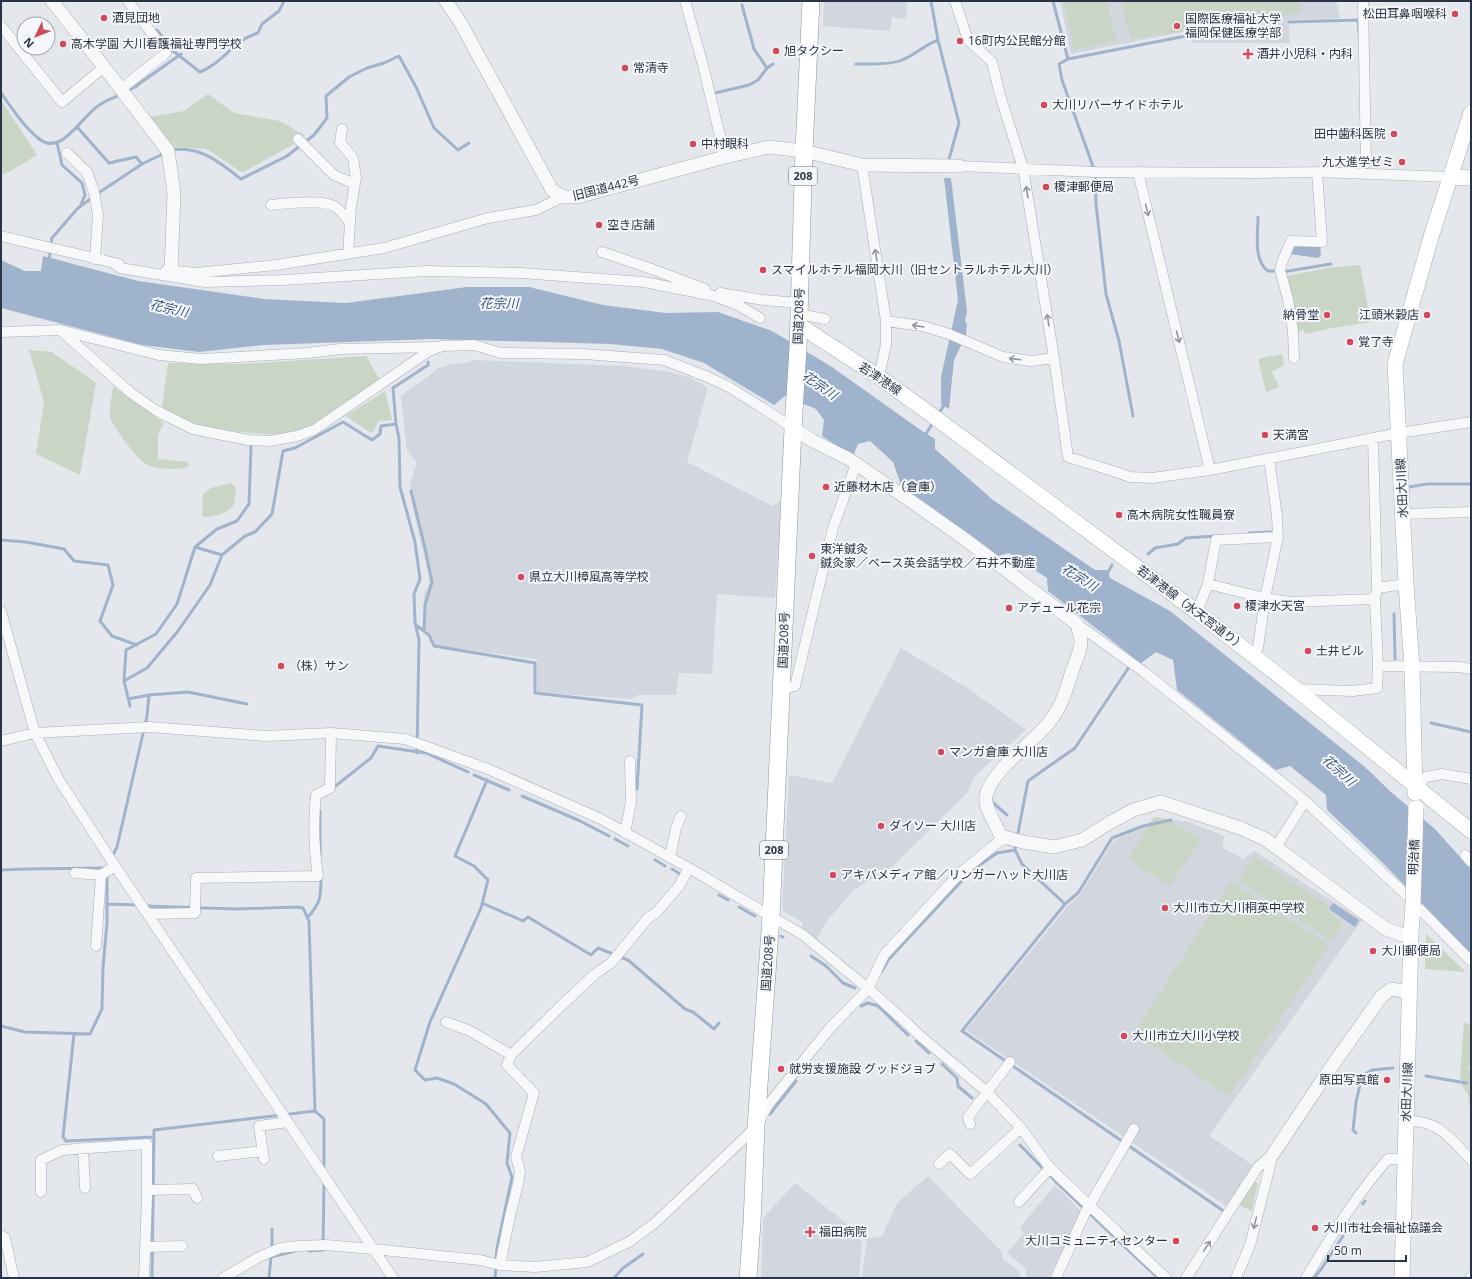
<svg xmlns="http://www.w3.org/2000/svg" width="1472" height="1279" font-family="'Open Sans','Noto Sans JP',sans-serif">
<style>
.built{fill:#d2d6de}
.green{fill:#c9d6c5}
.water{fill:#9fb4cc}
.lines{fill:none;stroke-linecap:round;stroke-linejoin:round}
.stream{stroke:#9fb4cc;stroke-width:3}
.minor-casing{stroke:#a9aeb7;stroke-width:11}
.tertiary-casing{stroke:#a9aeb7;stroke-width:14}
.secondary-casing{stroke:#a9aeb7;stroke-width:16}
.trunk-casing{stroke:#8b94a3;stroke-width:18}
.minor{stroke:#f7f8fa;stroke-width:10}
.tertiary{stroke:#f7f8fa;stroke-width:13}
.secondary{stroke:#fff;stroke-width:15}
.trunk{stroke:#fff;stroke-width:17}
.secondary-bridge-casing{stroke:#a9aeb7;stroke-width:16;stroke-linecap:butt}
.secondary-bridge{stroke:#fff;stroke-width:15}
.oneway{stroke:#9196a0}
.poi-dot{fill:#d1495b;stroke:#f4f6f9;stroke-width:1.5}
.labels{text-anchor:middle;stroke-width:4;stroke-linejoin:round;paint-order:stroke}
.shield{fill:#f4f6f9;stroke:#676e7b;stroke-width:1}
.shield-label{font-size:11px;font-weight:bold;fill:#2b3445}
.poi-label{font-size:12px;fill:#2b3445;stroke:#f4f6f9;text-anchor:start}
.street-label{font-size:12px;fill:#2b3445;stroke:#f4f6f9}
.water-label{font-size:13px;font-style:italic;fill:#34527a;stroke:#f4f6f9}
</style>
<rect width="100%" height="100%" fill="#e4e7ec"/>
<path class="built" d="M824,1H908L905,19L892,17L890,31L823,26Z
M1060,1H1336L1340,18L1288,20L1290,43H1193L1188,31L1071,54Z
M474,360L623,366L670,372L691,378L708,388L687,462L773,506L781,500L775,598L717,594L712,674L679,673L676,695H638L632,699L537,692V659L436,646L425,627L424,595L430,582L414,512L410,484L417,462L407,451L401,396L439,368L452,364L465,363Z
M901,648L966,687L1026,730L975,776L967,793L892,867L855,889L826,922L817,939L802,928V922L782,910L789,775L832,783Z
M1171,820L1186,821L1224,836L1223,848L1243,859L1254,851L1362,920L1209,1136L1254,1166L1245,1181L1226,1206L966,1030L1067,907L1080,895L1112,843L1115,840L1143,826Z
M928,1176L1002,1252V1259L1019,1271L1020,1278H862L867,1239L882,1236L897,1203Z
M795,1183L851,1227H860L858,1238L862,1242L859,1278H761L763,1218Z
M1055,1185L1081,1211L1049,1278H1027L1026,1277V1269L1007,1253L1024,1233L1020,1227Z"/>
<path class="green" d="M1064,1H1107L1116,41L1074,50Z
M1121,1H1299L1301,13L1131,39Z
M208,94L234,113L280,121L304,135L292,145L242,173L207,149L173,147L149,117L184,111Z
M1,100L37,155L9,172L1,175Z
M1360,265L1371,322L1332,328L1305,334L1303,329L1298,333L1287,276L1328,268Z
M29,350L52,352L96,383L80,475L36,454L44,402Z
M1282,354L1284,365L1272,372L1279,387L1266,392L1258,359Z
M366,356L380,380L339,410L306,429L288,435L261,434L208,428L175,417L162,407L168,363L241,364Z
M113,386L164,423L158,435V459L187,462L189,466C180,471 155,469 146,464C138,460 112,426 110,417C109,408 112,396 113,386Z
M385,391L392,420L378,421L374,431L371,433L346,416Z
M231,483L236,488C235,493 236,500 234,504C228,514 215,516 205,517L202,515L203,494L211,488Z
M1154,817L1167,819L1201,840L1169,886L1128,859Z
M1253,855L1329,906L1328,912L1343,924L1332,941L1239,881Z
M1231,882L1329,945L1229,1096L1138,1036L1140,1033L1136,1030Z
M1426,934L1466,972L1425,969Z
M1464,1022L1471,1026V1064L1468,1069H1471V1116L1468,1094L1463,1087L1460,1076Z
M1254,1182L1258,1183L1252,1211L1239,1205Z"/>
<path class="water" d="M944,178H951L967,311L965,322L967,323L966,335L954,360L949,409L941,404V377L958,300Z
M1292,245H1320L1321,255L1318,258L1290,254Z
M43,256L138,281L264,299L346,303L467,287H529L603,305L666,313L718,312L772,331L832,367L922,431L935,439V449L993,500L1095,570H1108L1110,578L1170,611L1365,767L1391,792L1435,829L1471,869V954L1382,862L1327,810L1326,795L1290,766L1276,770L1177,690L1173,660L1156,652L1140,664L1129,654L1048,591L1047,578L1009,553L998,556L902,488L893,462L870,441L858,444L853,456L822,436L824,420L816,409L785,396L774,405L704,363L662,349L611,344L432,339L264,345L199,352L142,345L1,308V260L25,271H41Z
M1333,903L1359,920L1355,927L1329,909Z"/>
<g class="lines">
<path class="stream" d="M931,1L938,40L959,123L948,163
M1053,1L1068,59L1191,35
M1289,22L1358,20L1359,33
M157,30L172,50L200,72C205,70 210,67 214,64C230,53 237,39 258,33L262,24L279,11L284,1
M1068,59L1059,64L1062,80L1095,172L1096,204L1106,294L1119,341L1133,416
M856,64C868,64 891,65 902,60C915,55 924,45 938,40
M767,68L773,64
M136,86L181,54
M127,91L137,86
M1,93C12,108 23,126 38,138C61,158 81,117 98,106C104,101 113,98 120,95
M715,93L749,85L758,80L767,68L754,49L742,5
M77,127L109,163L136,157L142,164L165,153
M57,143L62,165L82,183L85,195L80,207
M172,150C199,145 221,163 241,179L287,156L314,135L327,118L326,96L349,77L367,68L384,63L399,56L416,87L434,128L458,150L469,143
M97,194L142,164
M1258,217C1258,234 1253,260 1268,271H1279
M49,261L52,238L78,208L93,197
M1282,272L1331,264
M938,415L944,405V402
M924,437L934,421
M1409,487L1427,484H1471
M411,491L425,548L432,582L425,605L424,631
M1249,533L1273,532
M1,540L26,542L64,549L74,561L108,565L113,585L100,621L112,636L137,645
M1148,554L1155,548L1178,544L1186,538L1216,536
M222,555L245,536L255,532L272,514L283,451L295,448L343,422L372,440L380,434L381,426L396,424
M1107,574L1112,565
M1394,614L1395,659
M416,625L429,635L434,646L535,663V693L642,705L637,789
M124,681L147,668L178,631L210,585L222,555L195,547
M128,699L149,695
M130,706L124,681L126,650L156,634L177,604L195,547L217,529L237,521L249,504L251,447
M1431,723L1471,732
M417,753L419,640L415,622L414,594L420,579L415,542L400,487L399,438L396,424L393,388L428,365V362
M474,775L509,790
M487,780L455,856L474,866L488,880L481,908L430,1022L415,1070L425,1080L437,1078L454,1084L486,1104L510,1133L507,1163L512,1177L497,1248L496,1260
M333,788L371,758L378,746L426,753L468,772
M522,796L578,820L609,836
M992,800L991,801L1007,815
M320,811V855
M1171,820L1143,826L1112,838L1078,893L1065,904L962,1031L1225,1212
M1017,838L1028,781L1075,748L1131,664
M615,839L628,846
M1016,843L1015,850L1022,864L1065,904
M112,857L117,847L147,716L149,695L188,692L247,704
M655,860L665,866
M672,869L682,875
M1,870L26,869L105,868
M719,895L728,900
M482,903L523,921L528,917L591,955L598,948L628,960L685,1009L693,1012L714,1029L719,1023
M107,904L139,905
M145,906L237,909L297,907L303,908L309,921L315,1111
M739,907L755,916
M307,918C321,903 321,897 321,877
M781,936L783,937
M811,956L826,966L843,983L855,988
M882,971L888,960L971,871L997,853L1015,850
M861,1006L868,1003L878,1006L908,1035
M1,1026L25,1032L90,1034L102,1009L103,967L107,923V874
M74,1034L63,1137L66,1141L154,1137
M916,1041L929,1053
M942,1064L957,1078L958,1086L972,1098
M1426,1076L1466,1083
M770,1114L796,1081
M1356,1133L1353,1130L1356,1102L1362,1076L1372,1070L1393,1068
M1020,1145L1058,1184L1158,1278
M1363,1204L1365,1201
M272,1248V1229
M309,1251L323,1250L324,1182
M271,1257L295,1251
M152,1278L154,1130L315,1111L324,1119V1170
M269,1278L271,1256
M495,1278L496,1266
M614,1278L623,1268L643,1254
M1314,1278L1322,1268L1343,1236"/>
<g class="minor-casing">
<path id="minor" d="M685,1L703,65L725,157
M955,1L968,40L992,62L1000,95L1023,168L1054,358L1068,457L1113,471L1130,477L1152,478L1210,470L1399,433L1471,422
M1363,1L1366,163
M1,26L62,102L104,67
M121,89L166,53L128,1
M342,129L340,142L353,158L356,178L351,207L348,254
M298,139L334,175L355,184
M67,153L87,172L94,192L98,215L95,259
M862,165L886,321V344L879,377
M959,166L1095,172L1257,173L1317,172L1451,177
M1138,172L1210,470
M271,205C287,203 320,199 334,206C340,209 345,217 350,222
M1,236L119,264
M602,252L649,268L705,289
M114,263L120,268L205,282L283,280L426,271L521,273L644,282L714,296L738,305L760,318
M166,270L196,273L276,265L384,248L488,218L536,210L563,197
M720,293L764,300L799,303
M799,314L825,319
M886,321L922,326L949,334L1003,357L1031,361L1054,358
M60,330L131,393L157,411L193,429L248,440L270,441L297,436L314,430L429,351L442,346L474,345L501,353L584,354L664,360L708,377L729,387L761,407L793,428
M1,332L60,330L159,355L201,359L308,353L340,349L436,347
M1294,358L1293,331L1288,299L1280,270L1283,260L1291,241L1322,242L1317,172
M1403,514L1471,512
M1208,584L1265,598L1290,602L1375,599
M1377,588L1406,584
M1,611L35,733L59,780L115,866L393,1278
M1197,612L1208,584L1216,540L1278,537
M1077,624L1144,672L1305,801L1401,890L1471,961
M1252,654L1258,648L1265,598L1278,537L1277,516L1269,459
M1378,666L1459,667L1471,669
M782,689L795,686L833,528L856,464
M1296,689L1353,691L1377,688L1378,666L1375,599L1377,588L1373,439
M1,741L35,733L150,727L266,736L331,733L405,739L488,769L601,819L689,868L803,935L871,991L908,1024L918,1034L987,1092L1021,1128L1050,1168L1166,1278
M1415,787L1426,777L1442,774L1471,779
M625,833L631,802L630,761
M1276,847L1305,801
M1465,855L1471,862
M670,857L676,828L681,816
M75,873L101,875
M148,914L195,913L196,878L318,876C314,849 313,822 316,795L330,788L331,733
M96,946L101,875L115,866
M446,1022L470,1031L511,1055
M1406,1121C1439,1120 1450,1138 1471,1160
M970,1124L968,1117L1010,1062
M83,1148L85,1188
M218,1156L263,1151
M264,1159L259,1126L288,1122
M939,1164L950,1154L970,1174L1021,1128
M147,1190L193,1189L197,1198
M41,1192V1160L62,1150L147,1144V1197L144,1278
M1019,1202L1050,1168
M1,1235L5,1238L14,1278
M145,1247L182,1246
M500,1265L510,1216L518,1184L520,1171L516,1157L534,1093L507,1065L511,1055L563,1004L595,974L611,963L648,918L657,912L679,886L689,868
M223,1278L259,1257L280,1248L298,1246L326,1245L373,1249L480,1260L500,1265L535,1267L587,1262L629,1242L655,1223L756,1127L768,1105L804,1060L831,1027L868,989L884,955L959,874L1002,839
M1056,1278L1085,1213L1134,1129
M1186,1278L1258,1167L1273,1154
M1236,1278L1250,1245L1273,1154
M1306,1278C1331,1237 1356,1195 1388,1159H1404
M1470,1278L1471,1277"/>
</g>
<g class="tertiary-casing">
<path id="tertiary" d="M52,1L104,67L168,151L174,193L171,271
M446,1L460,22L552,190L563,197H577L725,157L769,147L804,151L862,165L959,166
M793,428L813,441L849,459L915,504L966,540L1077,624C1078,630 1081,636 1081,642C1081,650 1075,663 1072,671C1067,688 1062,706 1050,721C1034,743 991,769 986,797C984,808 998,827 1002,839
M1001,836L1023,842L1054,847L1082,840L1111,822L1133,810L1161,802L1240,828L1265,839L1386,929L1403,935L1411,933
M1273,1154L1327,1073L1381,997L1391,989L1410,992"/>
</g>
<g class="secondary-casing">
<path id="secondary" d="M1451,177L1471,178
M799,325L879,377L929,413L1197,612L1296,689L1471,831
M1415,793L1412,667L1406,584L1395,364L1431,237L1471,113
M1402,1278L1411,933L1413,905"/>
</g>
<g class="trunk-casing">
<path id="trunk" d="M748,1278L752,1223L756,1127L771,917L793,428L798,348L804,151L811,1"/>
</g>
<use href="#minor" class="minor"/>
<use href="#tertiary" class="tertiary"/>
<use href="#secondary" class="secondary"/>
<use href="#trunk" class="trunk"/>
<g class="secondary-bridge-casing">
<path id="secondary-bridge" d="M1413,905L1416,808"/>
</g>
<use href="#secondary-bridge" class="secondary-bridge"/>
</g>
<defs><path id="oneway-shaft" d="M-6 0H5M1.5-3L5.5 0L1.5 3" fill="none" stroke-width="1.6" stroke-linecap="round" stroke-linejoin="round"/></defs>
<g class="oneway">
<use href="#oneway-shaft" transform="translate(1027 192) rotate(-99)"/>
<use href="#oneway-shaft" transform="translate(1147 210) rotate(76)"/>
<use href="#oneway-shaft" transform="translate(876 255) rotate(-99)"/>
<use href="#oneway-shaft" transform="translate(1048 320) rotate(-99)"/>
<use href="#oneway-shaft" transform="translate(918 326) rotate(-170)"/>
<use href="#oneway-shaft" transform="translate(1178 337) rotate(76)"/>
<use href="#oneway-shaft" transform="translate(1015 359) rotate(-173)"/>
<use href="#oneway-shaft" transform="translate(1255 1223) rotate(104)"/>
<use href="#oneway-shaft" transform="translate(1207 1246) rotate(-56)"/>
</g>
<g class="poi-dot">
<circle cx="1455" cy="14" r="4"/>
<circle cx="104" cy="18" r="4"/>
<circle cx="1177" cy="26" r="4"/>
<circle cx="960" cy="41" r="4"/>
<circle cx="63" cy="44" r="4"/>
<circle cx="776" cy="51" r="4"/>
<path d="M1246 48h4v4h4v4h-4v4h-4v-4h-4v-4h4z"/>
<circle cx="625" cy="68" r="4"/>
<circle cx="1044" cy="105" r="4"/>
<circle cx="1394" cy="134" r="4"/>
<circle cx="693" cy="144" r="4"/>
<circle cx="1402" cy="162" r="4"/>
<circle cx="1046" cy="187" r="4"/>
<circle cx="599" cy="225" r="4"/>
<circle cx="763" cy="270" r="4"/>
<circle cx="1327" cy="315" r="4"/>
<circle cx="1427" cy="315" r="4"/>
<circle cx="1350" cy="342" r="4"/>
<circle cx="1265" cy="435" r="4"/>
<circle cx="826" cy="487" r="4"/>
<circle cx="1119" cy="515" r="4"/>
<circle cx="812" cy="556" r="4"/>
<circle cx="521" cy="577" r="4"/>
<circle cx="1237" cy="606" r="4"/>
<circle cx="1009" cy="608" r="4"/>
<circle cx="1308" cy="651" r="4"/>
<circle cx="281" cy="666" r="4"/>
<circle cx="941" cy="752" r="4"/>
<circle cx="881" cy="826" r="4"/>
<circle cx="833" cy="875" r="4"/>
<circle cx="1165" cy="908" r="4"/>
<circle cx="1373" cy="951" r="4"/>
<circle cx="1124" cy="1036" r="4"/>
<circle cx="781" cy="1069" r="4"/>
<circle cx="1387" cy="1080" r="4"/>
<circle cx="1315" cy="1228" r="4"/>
<path d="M808 1226h4v4h4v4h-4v4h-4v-4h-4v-4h4z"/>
<circle cx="1176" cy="1241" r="4"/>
</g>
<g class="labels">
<g class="shield">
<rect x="789" y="167" width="28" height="18" rx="3"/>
<rect x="760" y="841" width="28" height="18" rx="3"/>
</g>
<g class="shield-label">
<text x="803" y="180">208</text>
<text x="774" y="854">208</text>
</g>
<g class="poi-label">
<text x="1447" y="18" text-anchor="end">松田耳鼻咽喉科</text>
<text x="112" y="22">酒見団地</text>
<text x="1185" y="23">国際医療福祉大学<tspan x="1185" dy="14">福岡保健医療学部</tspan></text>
<text x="968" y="45">16町内公民館分館</text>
<text x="71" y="48">高木学園 大川看護福祉専門学校</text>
<text x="784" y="55">旭タクシー</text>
<text x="1257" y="58">酒井小児科・内科</text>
<text x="633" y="72">常清寺</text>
<text x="1052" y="109">大川リバーサイドホテル</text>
<text x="1386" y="138" text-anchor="end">田中歯科医院</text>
<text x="701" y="148">中村眼科</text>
<text x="1394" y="166" text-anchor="end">九大進学ゼミ</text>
<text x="1054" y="191">榎津郵便局</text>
<text x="607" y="229">空き店舗</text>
<text x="771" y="274">スマイルホテル福岡大川（旧セントラルホテル大川）</text>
<text x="1319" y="319" text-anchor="end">納骨堂</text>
<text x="1419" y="319" text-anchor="end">江頭米穀店</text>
<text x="1358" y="346">覚了寺</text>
<text x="1273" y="439">天満宮</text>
<text x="834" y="491">近藤材木店（倉庫）</text>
<text x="1127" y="519">高木病院女性職員寮</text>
<text x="820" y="553">東洋鍼灸<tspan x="820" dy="14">鍼灸家／ベース英会話学校／石井不動産</tspan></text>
<text x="529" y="581">県立大川樟風高等学校</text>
<text x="1245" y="610">榎津水天宮</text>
<text x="1017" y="612">アデュール花宗</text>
<text x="1316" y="655">土井ビル</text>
<text x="289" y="670">（株）サン</text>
<text x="949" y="756">マンガ倉庫 大川店</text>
<text x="889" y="830">ダイソー 大川店</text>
<text x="841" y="879">アキバメディア館／リンガーハット大川店</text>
<text x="1173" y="912">大川市立大川桐英中学校</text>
<text x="1381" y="955">大川郵便局</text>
<text x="1132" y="1040">大川市立大川小学校</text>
<text x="789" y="1073">就労支援施設 グッドジョブ</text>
<text x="1379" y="1084" text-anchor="end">原田写真館</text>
<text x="1323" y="1232">大川市社会福祉協議会</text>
<text x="819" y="1236">福田病院</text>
<text x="1168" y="1245" text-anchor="end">大川コミュニティセンター</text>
</g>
<g class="street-label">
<text transform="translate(606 188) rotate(-14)" y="4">旧国道442号</text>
<text transform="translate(799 316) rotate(-88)" y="4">国道208号</text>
<text transform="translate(880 379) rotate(34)" y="4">若津港線</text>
<text transform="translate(1402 488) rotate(-93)" y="4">水田大川線</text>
<text transform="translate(1191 608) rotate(37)" y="4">若津港線（水天宮通り）</text>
<text transform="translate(784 640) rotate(-88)" y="4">国道208号</text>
<text transform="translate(1414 857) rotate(-88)" y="4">明治橋</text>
<text transform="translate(768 963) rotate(-86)" y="4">国道208号</text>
<text transform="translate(1407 1092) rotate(-88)" y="4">水田大川線</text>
</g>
<g class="water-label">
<text x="499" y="308">花宗川</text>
<text transform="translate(169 308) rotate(13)" y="5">花宗川</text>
<text transform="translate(820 385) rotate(35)" y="5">花宗川</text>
<text transform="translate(1080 577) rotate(32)" y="5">花宗川</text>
<text transform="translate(1339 770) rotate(42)" y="5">花宗川</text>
</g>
</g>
<rect width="1472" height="1279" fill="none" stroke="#2b3445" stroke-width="4"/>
<g transform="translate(36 36) rotate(227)"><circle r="19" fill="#f4f6f9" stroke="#a4a8b1"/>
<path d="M0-3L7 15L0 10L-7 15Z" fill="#d1495b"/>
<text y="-6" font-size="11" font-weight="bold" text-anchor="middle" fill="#2b3445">N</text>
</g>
<path d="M1328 1255v6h78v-6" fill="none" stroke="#2b3445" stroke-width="2"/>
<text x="1334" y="1255" font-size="12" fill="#2b3445" stroke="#f4f6f9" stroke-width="3" paint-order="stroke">50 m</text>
</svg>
